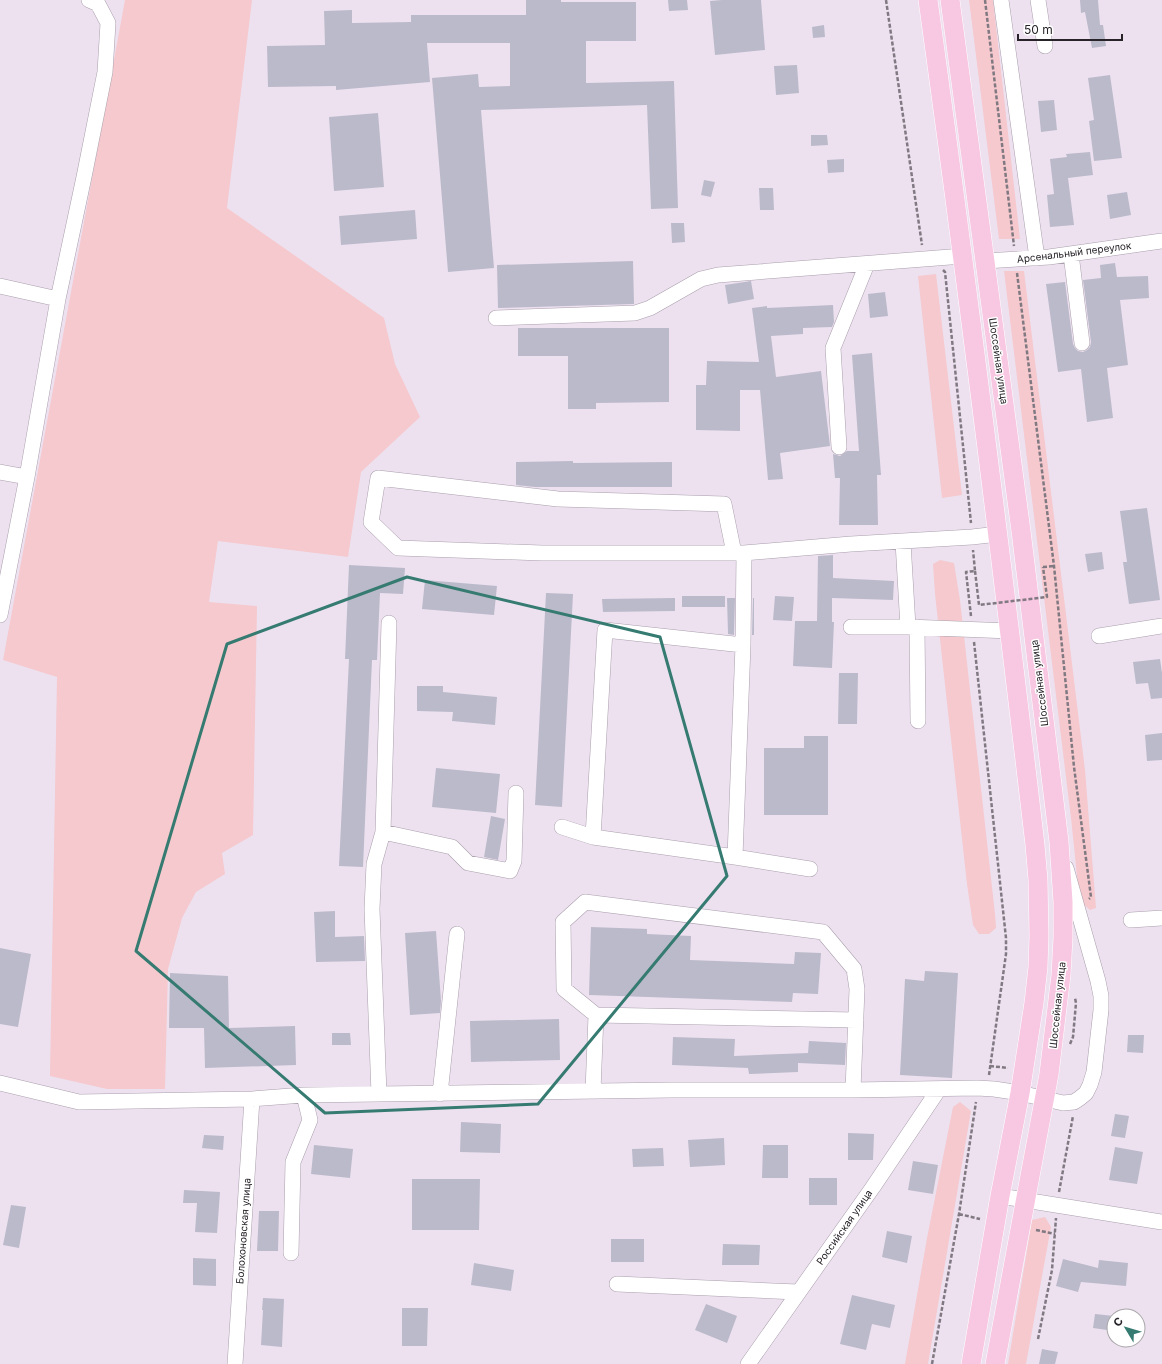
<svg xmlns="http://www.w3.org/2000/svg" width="1162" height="1364" font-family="Inter,sans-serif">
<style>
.green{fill:#f5c9cd}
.building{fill:#bbbaca}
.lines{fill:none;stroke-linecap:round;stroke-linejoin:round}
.minor-casing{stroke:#aa9fad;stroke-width:16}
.major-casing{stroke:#fff;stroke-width:20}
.path{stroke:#807982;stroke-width:2.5;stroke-dasharray:4 2;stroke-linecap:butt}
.minor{stroke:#fff;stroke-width:15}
.major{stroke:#f8c7e2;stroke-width:19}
.path-bridge{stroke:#807982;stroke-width:2.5;stroke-dasharray:4 2;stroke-linecap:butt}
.marked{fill:none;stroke:#367b71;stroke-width:3;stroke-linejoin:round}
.labels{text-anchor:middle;stroke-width:3;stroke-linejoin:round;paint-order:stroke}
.street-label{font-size:10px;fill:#272328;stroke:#fff}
</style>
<rect width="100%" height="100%" fill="#ede1f0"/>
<path class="green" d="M125,0H252L227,208L384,318L395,364L420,417L361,472L348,557L218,541L209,602L257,606L253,835L222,853L225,874L196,892L182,918L168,969L165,1089H107L50,1076L57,677L3,660Z
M969,0H993L1020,239H999Z
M1004,271H1024L1085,770L1096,908L1090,910L1081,902L1078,885L1071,818Z
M936,274L962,495L942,498L918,276Z
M940,560L954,563L960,600L995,914L996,928L989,934H979L973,925L967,884L935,594L933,564Z
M960,1102L971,1111L928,1364H905L927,1238L953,1107Z
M1045,1217L1051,1227L1026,1364H1008L1032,1220Z"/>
<path class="building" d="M526,0H561V2H636V41H586V83L674,81L678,208L651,209L647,105L481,110L494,268L448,272L432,78L478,74L479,87L510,86V43H427L430,82L336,90V86L268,87L267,46L325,45L324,11L352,10V23L411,22V15H526Z
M668,0H687L688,10L669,11Z
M722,0H761L765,50L715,55L710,1Z
M1080,0H1098L1100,25H1103L1106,46L1092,48L1085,12L1081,13Z
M824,25L825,37L813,38L812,27Z
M797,65L799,93L776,95L774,66Z
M1110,75L1122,158L1094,161L1089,121L1094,120L1088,78Z
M1054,100L1057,130L1041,132L1038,101Z
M378,113L384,187L334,191L329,117Z
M811,135H827L828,145L811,146Z
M1090,152L1093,175L1068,178L1074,225L1050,227L1047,195L1054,194L1050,159L1067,157L1066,154Z
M844,159V172L828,173L827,160Z
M704,180L715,182L711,197L701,195Z
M759,188H773L774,210H760Z
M1127,192L1131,215L1110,219L1107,195Z
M415,210L417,239L341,245L339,216Z
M671,223H684L685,242L672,243Z
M633,261L634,304L498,308L497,265Z
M1115,263L1117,277L1148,276L1149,298L1120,300L1128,365L1107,368L1113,418L1087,422L1081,369L1058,372L1046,284L1065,282L1073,344L1075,348L1078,351L1083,352L1087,350L1090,347L1091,342L1083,280L1101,278L1100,265Z
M751,281L754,299L728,304L725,285Z
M885,292L888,316L870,318L868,294Z
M833,305L834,322L832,327L803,328V334L771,336L776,377L821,371L830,446L780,453L783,479L768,480L760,390H740V431L696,430V385H706L707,361L759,362L752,308L767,306V308Z
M518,328H669V402L596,403V409H568V356H518Z
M872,353L881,475H877L878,525H839L840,478H835L833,454L840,456L847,451H859L852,355Z
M573,461V463L672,462V487H535L516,485V462Z
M1147,508L1160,600L1129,604L1123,562H1127L1120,511Z
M1102,552L1104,569L1088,572L1085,554Z
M833,555V578L894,581L893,600L832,598V622H834L832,668L793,666L795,621H817L818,556Z
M349,565L405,568L403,594L380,593L377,660H372L363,867L339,866L349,659H345Z
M425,580L497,586L494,615L422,609Z
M546,593L573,594L562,807L535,805Z
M682,596H725V607H682Z
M775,596L794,597L792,621L773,620Z
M675,598V611L603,612L602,599Z
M727,598H735L734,635L728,634Z
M753,598H754V635H752Z
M1160,659L1162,673V698L1151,699L1148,683L1136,684L1133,662Z
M839,673H858L857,724H838Z
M417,686H443V692L497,697L495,725L452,721L453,712L417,711Z
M1162,733V760L1147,761L1145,735Z
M804,736H828V815H764V748H804Z
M436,768L500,774L496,813L432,807Z
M491,816L505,819L498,860L484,857Z
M335,911V937L364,936L365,961L316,962L314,912Z
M591,927L647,929V934L691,936L690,960L794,964L795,952L821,953L818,994L793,993L792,1002L589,995Z
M436,931L441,1001L440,1013L410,1015L405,933Z
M0,948L31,954L18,1027L0,1024Z
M925,971L958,973L952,1078L900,1075L905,979L924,981Z
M170,973L228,976L229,1028L295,1026L296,1065L205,1068L204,1028H169Z
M559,1019L560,1060L471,1062L470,1021Z
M332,1033H350L351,1045H332Z
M1128,1035H1144L1143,1053L1127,1052Z
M673,1037L735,1039L734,1056L808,1053L809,1041L846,1043L845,1065L798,1063V1072L749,1074L748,1068L672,1065Z
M1115,1114L1129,1116L1125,1138L1111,1136Z
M461,1122L501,1124L500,1153L460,1152Z
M848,1133L874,1134L873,1160H848Z
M204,1135L224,1136L223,1150L202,1148Z
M724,1138L725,1165L690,1167L688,1140Z
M314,1145L353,1149L350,1178L311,1174Z
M763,1145H788V1178H762Z
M1115,1147L1143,1152L1137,1184L1109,1180Z
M663,1148L664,1166L633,1167L632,1149Z
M913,1161L938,1165L933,1194L908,1190Z
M809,1178H837V1205H809Z
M412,1179H480L479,1230H412Z
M184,1190L220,1192L217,1233L195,1232L197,1203H183Z
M11,1205L26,1207L19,1248L3,1245Z
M259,1211H279L278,1251H257Z
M887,1231L912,1236L907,1263L882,1257Z
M611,1239H644V1262H611Z
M723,1244L760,1245L759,1265H722Z
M193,1258L216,1259V1286L193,1285Z
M1063,1259L1098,1268L1099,1260L1128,1263L1126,1286L1081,1282L1078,1292L1056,1286Z
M474,1263L514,1270L511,1291L471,1285Z
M852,1295L895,1305L890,1328L872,1324L866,1350L840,1344Z
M263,1298L284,1299L282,1347L261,1345L263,1310H262Z
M706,1304L737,1316L727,1343L695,1330Z
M402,1308H428L427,1346H402Z
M1095,1314L1114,1316V1331L1093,1328Z
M1042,1349L1058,1352L1055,1364H1039Z"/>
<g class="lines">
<g class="minor-casing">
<path id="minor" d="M1001,0L1037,258
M1038,0L1045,46
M1071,254L1082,343
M985,261L1049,257L1162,241
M0,286L58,299
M496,318L635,313L650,308L701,279L718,275L963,256
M839,447L833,348L867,264
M0,472L27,477
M903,542L908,627L1010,631
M734,553L724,504L558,499L378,478L371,522L398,548L542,553H744L851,544L972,537L998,534
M0,615L27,477L58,299L84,177L105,72L108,23L98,4L89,0
M851,627H908
M917,627L918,721
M1099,636L1162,626
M562,827L593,837L735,857L743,645L744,553
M383,832L452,847L468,863L510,871L514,861L516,793
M593,837L605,630L743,645
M735,857L810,869
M1131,920L1162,918
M596,1015L856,1020
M0,1083L79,1102L252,1099L304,1095L672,1090H853L977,1088L994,1089L1020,1093L1063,1103L1074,1102L1080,1098L1086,1093L1090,1085L1094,1072L1101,1010V996L1098,981L1066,868
M593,1091L596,1015L564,989L563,922L585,902L823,932L854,969L857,989L853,1090
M379,1094L372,909L374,864L383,832L389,623
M440,1094L457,934
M1000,1196L1162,1222
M291,1253L293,1162L310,1120L304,1095
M617,1284L798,1292
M235,1364L252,1099
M748,1364L873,1187L939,1089"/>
</g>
<g class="major-casing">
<path id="major" d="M928,0C967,281 1002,563 1035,845L1038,880L1039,936L1038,967L1034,1003L1020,1093L1000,1196L971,1364
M950,0L1021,531L1059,842L1063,902V938L1061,975L1049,1074L995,1364"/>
</g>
<path class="path" d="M886,0L922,245
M985,0L1014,246
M943,270L945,272L971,523
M1017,273L1054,566L1074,767L1091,897L1089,899
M1043,567L1054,566
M971,616L966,572L975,571L973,550
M974,642L1006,938V954L989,1075
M1070,1044L1073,1037L1076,1003L1075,998
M990,1066L1008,1068
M1059,1192L1073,1116
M959,1214L980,1219
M1036,1230L1055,1234
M1038,1339L1052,1270L1056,1218
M932,1364L959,1214L976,1102"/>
<use href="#minor" class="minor"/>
<use href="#major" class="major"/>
<path class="path-bridge" d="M975,571L979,605L1047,597L1043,567"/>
</g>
<path class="marked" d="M407,577L660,637L727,876L538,1104L325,1113L136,951L227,644Z"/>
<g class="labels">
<g class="street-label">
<text transform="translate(1074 252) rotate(-7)" y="4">Арсенальный переулок</text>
<text transform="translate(999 361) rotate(82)" y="4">Шоссейная улица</text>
<text transform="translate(1039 683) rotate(-97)" y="4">Шоссейная улица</text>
<text transform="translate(1057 1005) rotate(-84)" y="4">Шоссейная улица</text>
<text transform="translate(844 1227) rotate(-55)" y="4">Российская улица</text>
<text transform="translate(243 1231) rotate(-86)" y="4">Болохоновская улица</text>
</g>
</g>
<g transform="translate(1126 1328) rotate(308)"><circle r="19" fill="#ffffff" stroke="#a9a7a9"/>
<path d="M0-3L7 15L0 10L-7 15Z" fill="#367b71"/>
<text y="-6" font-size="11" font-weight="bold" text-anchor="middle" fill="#272328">С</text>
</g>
<path d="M1018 34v6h104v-6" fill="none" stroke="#272328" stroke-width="2"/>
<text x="1024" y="34" font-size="12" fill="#272328" stroke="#ffffff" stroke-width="3" paint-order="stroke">50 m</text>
</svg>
